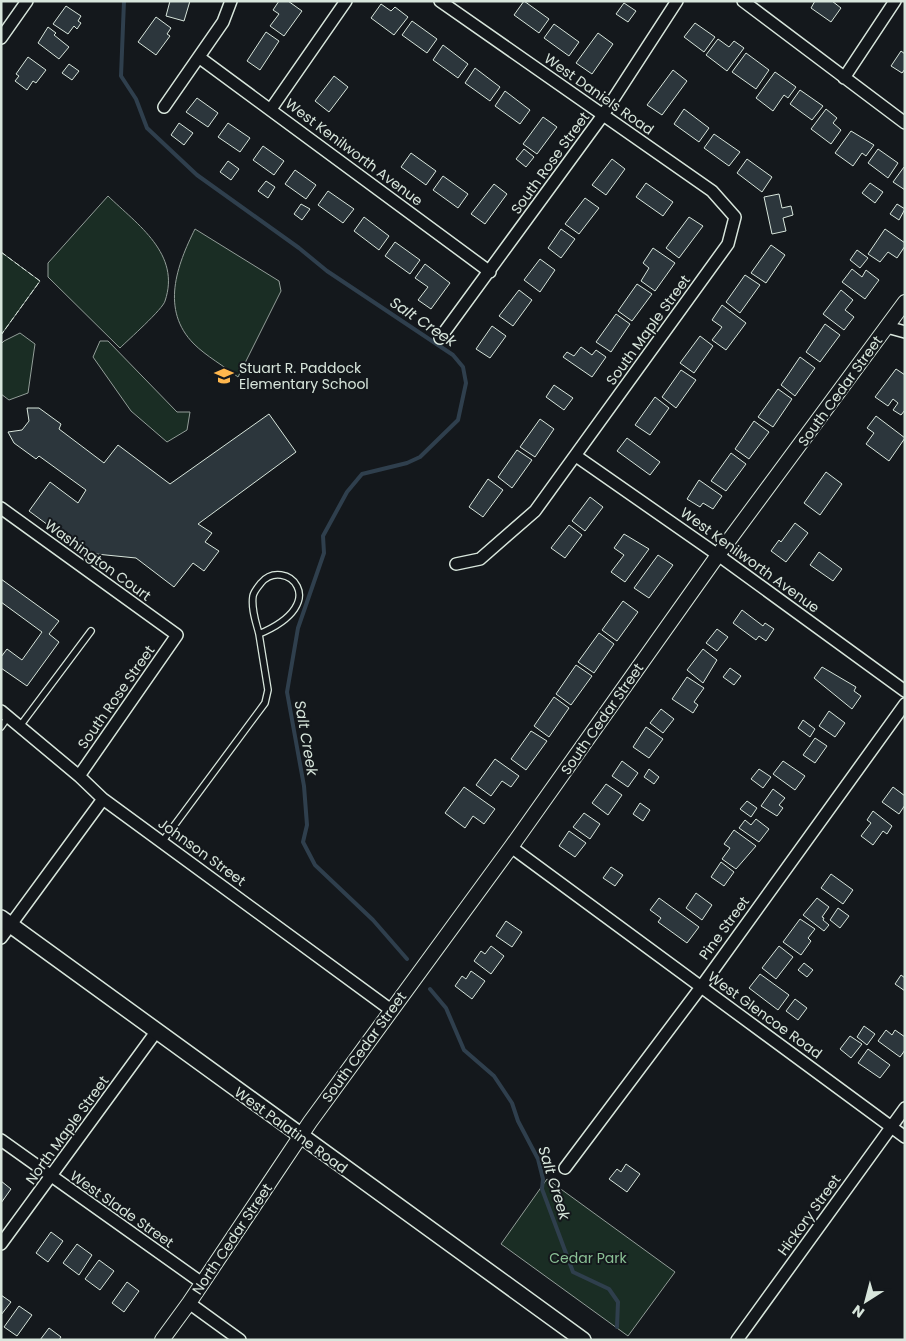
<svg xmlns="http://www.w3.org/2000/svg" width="906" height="1341" font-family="Poppins,sans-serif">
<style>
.green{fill:#1a2d24;stroke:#939e99}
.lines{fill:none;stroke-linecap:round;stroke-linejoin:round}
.stream{stroke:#2f3f4d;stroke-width:4}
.building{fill:#2c363c;stroke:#d8e6dc}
.service-casing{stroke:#d8e6dc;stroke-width:8}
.minor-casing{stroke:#d8e6dc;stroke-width:14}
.tertiary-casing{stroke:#d8e6dc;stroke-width:16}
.secondary-casing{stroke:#d8e6dc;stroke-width:18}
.service{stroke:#14181c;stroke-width:5.5}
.minor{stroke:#14181c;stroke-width:11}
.tertiary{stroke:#14181c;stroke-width:14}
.secondary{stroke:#14181c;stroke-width:15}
.fence{stroke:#d8e6dc;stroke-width:1;stroke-dasharray:6 2.5;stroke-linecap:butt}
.labels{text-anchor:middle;stroke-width:4;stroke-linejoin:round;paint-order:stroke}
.street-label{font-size:14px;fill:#d8e6dc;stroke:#14181c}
.poi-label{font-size:14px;fill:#d8e6dc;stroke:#14181c;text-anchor:start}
.park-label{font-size:14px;fill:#8ac095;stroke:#14181c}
.water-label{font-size:15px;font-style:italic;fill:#d8e6dc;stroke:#14181c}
</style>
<rect width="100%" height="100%" fill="#14181c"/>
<path class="green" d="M108,196C138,225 181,254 165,301C163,309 128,340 120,348L48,277V263Z
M195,229L279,281L281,291L238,377C224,366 206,356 194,344C160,310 177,265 195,229Z
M1,252L40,281L1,335Z
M20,333L35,344L28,393L9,400L1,394V344L4,341Z
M100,341H108L177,412H190L187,430L167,442L131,411L93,357Z
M547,1179L675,1272L628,1336L501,1244Z"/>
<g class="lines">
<path class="stream" d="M124,1L121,76L136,99L147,128L197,175L299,248L327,271L453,355L463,367L466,383L458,420L420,457L407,463L362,474L347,492L323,536L324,553L298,628L287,692L304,786L307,825L303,842L315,865L373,920L407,959
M430,989L446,1008L464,1050L494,1076L512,1103L518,1121L538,1159L543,1179L542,1189L573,1272L609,1289L618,1302L617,1327"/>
</g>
<path class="building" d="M170,1H190L184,21L166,16Z
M279,1H288L302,11L284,36L270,26L279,14L273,10Z
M524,1L549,19L539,33L514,15Z
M815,1H832L841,8L831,22L811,8Z
M624,3L636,11L628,22L616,14Z
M381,4L391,11L395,7L408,17L394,35L371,18Z
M66,6L81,16L78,21L81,23L77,29L74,26L68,34L53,24Z
M156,17L171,28L167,34L170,36L156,55L138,42Z
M412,21L437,39L427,53L402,35Z
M695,23L715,37L704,52L684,37Z
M554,24L579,42L569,56L544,38Z
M48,27L56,33L54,35L69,47L59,59L38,43Z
M266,32L279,41L260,70L247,61Z
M598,33L613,44L592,74L576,63Z
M718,39L729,47L734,41L744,48L727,71L706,55Z
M443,45L468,64L458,78L433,60Z
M901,51L905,54V69L902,73L891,66Z
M746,53L769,70L756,89L732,72Z
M28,57L46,70L36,83L33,81L27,90L15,81L19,76L16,74Z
M69,64L79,71L72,80L62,73Z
M475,68L500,87L490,101L465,83Z
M673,70L687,81L662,115L647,105Z
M775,72L796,87L788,98L784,95L773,111L756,98Z
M334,76L348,87L329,112L315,101Z
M800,90L823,106L812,120L790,104Z
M505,91L530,110L520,124L495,106Z
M197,98L218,113L208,127L186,112Z
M684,109L709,128L699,142L674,124Z
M826,109L837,118L833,123L841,130L831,144L811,129Z
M543,117L557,127L537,154L523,144Z
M179,123L193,133L184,145L171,135Z
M228,123L250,138L240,152L218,137Z
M851,131L874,145L866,156L862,153L853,166L835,153Z
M714,134L740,152L729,166L704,148Z
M263,146L284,161L274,175L253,160Z
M524,149L534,157L526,167L516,159Z
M878,149L898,163L888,178L868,163Z
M411,153L436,171L426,185L401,167Z
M612,159L625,169L606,195L592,185Z
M747,159L772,177L762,192L737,173Z
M228,161L239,169L231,180L220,172Z
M904,167L905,168V190L893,182Z
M295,170L316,185L306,199L285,184Z
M443,176L468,194L458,208L433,190Z
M266,181L275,187L268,198L258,191Z
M646,183L673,202L663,216L636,197Z
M870,183L883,192L875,203L862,193Z
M494,184L507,194L485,224L471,214Z
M328,191L354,209L343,223L318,205Z
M779,194L782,208L791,206L793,215L783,218L786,231L772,234L764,197Z
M585,198L599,208L579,234L565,224Z
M301,204L310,209L302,220L294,214Z
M897,204L905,209L899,220L890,214Z
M364,217L389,236L379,250L354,231Z
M689,217L703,226L679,258L666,248Z
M561,229L575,239L561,258L548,248Z
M885,229L905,243V246L897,258L888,252L880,262L868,254Z
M395,242L420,260L410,274L385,256Z
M771,245L785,255L766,283L751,273Z
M653,248L675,263L655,291L641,281L649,268L643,263Z
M857,250L868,258L860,268L850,260Z
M540,259L555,270L540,292L524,280Z
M425,264L450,283L431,309L418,300L428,287L415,278Z
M852,269L862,277L866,270L879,280L865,299L842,282Z
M745,275L760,285L740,313L726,302Z
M637,284L652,294L632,321L618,311Z
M519,290L532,300L513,326L499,316Z
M841,290L853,300L845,310L854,317L844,330L823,314Z
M722,305L746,323L726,350L712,340L722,327L712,320Z
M616,314L630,324L611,352L596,342Z
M825,324L840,335L820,362L806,352Z
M492,326L506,336L490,358L476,349Z
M700,336L713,346L694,373L680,363Z
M581,347L592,355L596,350L606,357L592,377L563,357L567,352L574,356Z
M800,357L815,368L795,396L781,385Z
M896,369L905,375V410L901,415L893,410L898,403L893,399L888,406L875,397Z
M681,370L696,380L676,408L662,397Z
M554,385L573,398L564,410L546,397Z
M778,389L792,399L773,427L758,417Z
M655,397L669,408L650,435L635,425Z
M27,408H39L61,424L59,429L104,463L118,445L170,484L269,414L296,452L198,524L212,533L205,542L219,551L204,571L193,563L174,587L136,558L86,553L29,511L50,482L78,503L86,490L39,456L36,459L14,443L8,432L22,430L29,421Z
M876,416L905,438L889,461L866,444L874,433L867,428Z
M540,419L554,429L535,457L520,447Z
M754,421L769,432L749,459L735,449Z
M627,438L660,462L650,475L617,451Z
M517,450L532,460L512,488L498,477Z
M731,453L746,464L726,491L711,481Z
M826,472L842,484L820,515L804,503Z
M488,479L503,490L483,517L469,507Z
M699,480L722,496L713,509L703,503L700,507L687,499Z
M590,497L603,507L585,531L572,521Z
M795,523L808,533L786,562L771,551L779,540L781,542Z
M569,525L582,535L565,558L551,548Z
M624,534L649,549L625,582L611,572L624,555L614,548Z
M819,552L842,569L833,581L810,565Z
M658,555L673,565L649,598L634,588Z
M1,579L59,621L49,634L59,642L27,686L1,668V657L7,649L22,660L42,632L1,602Z
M623,601L638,612L617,641L602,630Z
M742,610L763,626L765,623L774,629L766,641L759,636L756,640L733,623Z
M717,629L728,637L717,651L706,643Z
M599,633L614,644L594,673L578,662Z
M703,649L717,660L703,683L687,670Z
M576,665L592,676L571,705L556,694Z
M822,667L856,687L854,691L861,696L852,709L814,678Z
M730,668L741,676L734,685L723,677Z
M687,677L704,688L694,702L698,705L693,713L672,699Z
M554,697L569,708L549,737L534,726Z
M661,709L674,719L663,733L650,723Z
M829,711L845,723L835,737L819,726Z
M803,720L815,729L810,737L798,728Z
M646,727L663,739L649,758L633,747Z
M531,731L547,741L526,770L511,759Z
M815,738L827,746L815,763L803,755Z
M495,759L519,776L511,787L502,781L491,796L476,785Z
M622,761L638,773L628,787L612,776Z
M783,761L805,776L795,790L773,774Z
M649,769L659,777L654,784L644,777Z
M759,769L771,777L763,788L751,779Z
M606,784L622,795L608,815L592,803Z
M464,787L495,809L484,824L473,816L465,828L445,813Z
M893,787L905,796V805L899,814L882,802Z
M773,789L785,798L779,805L783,808L777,816L761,806Z
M747,801L757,808L751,817L740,809Z
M640,803L650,810L643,821L633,814Z
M873,811L892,826L887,834L883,831L873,845L861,836L871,823L867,820Z
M584,813L600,824L590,839L573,827Z
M756,819L769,829L759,842L739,828L745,820L751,825Z
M734,830L756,846L736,869L722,859L730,848L724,844Z
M569,831L586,843L575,857L559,846Z
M721,862L734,872L724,886L711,877Z
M611,867L623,875L615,886L603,878Z
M831,874L853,890L843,904L821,888Z
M696,893L712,905L702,920L686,908Z
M659,898L699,927L687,943L658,922L661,918L650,910Z
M817,898L829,907L822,917L824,918L823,920L829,925L824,931L803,915Z
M838,908L849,916L840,928L830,920Z
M800,919L815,929L808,938L811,941L801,955L783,942Z
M506,921L522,932L512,947L496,936Z
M491,946L504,956L491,974L474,961L481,951L485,954Z
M779,946L793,957L776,979L762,968Z
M804,963L813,970L807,977L798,970Z
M471,971L485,981L472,999L455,986L462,976L466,979Z
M760,974L789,995L778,1010L749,988Z
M901,975L905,978V991L895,984Z
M795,999L807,1008L798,1020L786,1011Z
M864,1026L875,1034L867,1045L857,1037Z
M886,1030L892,1035L895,1030L905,1037V1050L900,1057L878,1041Z
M850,1036L862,1044L851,1058L840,1049Z
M868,1049L890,1065L880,1078L858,1063Z
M626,1164L640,1174L627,1192L609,1179L617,1169L621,1172Z
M1,1181L11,1189L1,1203Z
M51,1232L63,1241L48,1262L36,1253Z
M77,1244L92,1255L79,1275L63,1263Z
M99,1260L114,1271L100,1290L85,1279Z
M127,1282L139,1291L124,1312L112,1303Z
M1,1295L11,1302L1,1315Z
M19,1306L32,1315L17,1336L4,1327Z
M49,1328L61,1337L59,1340H40Z"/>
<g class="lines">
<g class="service-casing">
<path id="service" d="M20,726L91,631
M1,727L8,717
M162,842L265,703L268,690L259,634C335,602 284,556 261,583C258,587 254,591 253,596C251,609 256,622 259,634"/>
</g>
<g class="minor-casing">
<path id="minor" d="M440,1L712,191L735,217L728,244L535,511L480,559L456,564
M743,1L905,123
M1,38L27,1
M200,58L490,272
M844,78L895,1
M164,107L223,22L231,1
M271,109L346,1
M887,327L905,332
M440,338L603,115L677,1
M576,456L718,555L905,691
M1,508L177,635L79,776
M1,711L79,776L103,799L391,1010
M511,847L905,1137
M1,938L103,799
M1,1140L202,1283
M565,1168L701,987L905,704
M1,1244L156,1032
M189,1303L240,1340
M737,1340L905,1108"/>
</g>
<g class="tertiary-casing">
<path id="tertiary" d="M162,1340L189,1303L310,1122L511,847L718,555L905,302"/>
</g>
<g class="secondary-casing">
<path id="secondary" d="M1,918L583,1340"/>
</g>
<use href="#service" class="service"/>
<use href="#minor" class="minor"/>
<use href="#tertiary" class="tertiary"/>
<use href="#secondary" class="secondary"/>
<path class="fence" d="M1,252L40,281L1,335"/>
</g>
<defs>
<g id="school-bare" transform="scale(1.5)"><path d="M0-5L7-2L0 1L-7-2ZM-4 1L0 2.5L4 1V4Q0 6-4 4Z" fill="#ffb74d" stroke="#14181c" stroke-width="2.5" paint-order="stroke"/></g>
</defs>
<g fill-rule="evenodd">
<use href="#school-bare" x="224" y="376"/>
</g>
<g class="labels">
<g class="street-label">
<text transform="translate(599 94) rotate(35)" y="5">West Daniels Road</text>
<text transform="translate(354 152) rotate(37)" y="5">West Kenilworth Avenue</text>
<text transform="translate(550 163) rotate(-54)" y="5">South Rose Street</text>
<text transform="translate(648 330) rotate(-54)" y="5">South Maple Street</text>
<text transform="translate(840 391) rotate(-54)" y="5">South Cedar Street</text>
<text transform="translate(98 560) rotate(36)" y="5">Washington Court</text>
<text transform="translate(750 560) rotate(36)" y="5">West Kenilworth Avenue</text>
<text transform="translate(116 697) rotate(-55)" y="5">South Rose Street</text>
<text transform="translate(602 719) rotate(-55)" y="5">South Cedar Street</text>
<text transform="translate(202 852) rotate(36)" y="5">Johnson Street</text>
<text transform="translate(724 928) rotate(-54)" y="5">Pine Street</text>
<text transform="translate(765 1015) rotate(36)" y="5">West Glencoe Road</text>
<text transform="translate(364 1047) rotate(-54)" y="5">South Cedar Street</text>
<text transform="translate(67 1130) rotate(-54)" y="5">North Maple Street</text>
<text transform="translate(291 1130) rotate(36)" y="5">West Palatine Road</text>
<text transform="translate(122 1209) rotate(35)" y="5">West Slade Street</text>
<text transform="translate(809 1215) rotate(-54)" y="5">Hickory Street</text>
<text transform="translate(232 1239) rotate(-56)" y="5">North Cedar Street</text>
</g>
<g class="poi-label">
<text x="239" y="373">Stuart R. Paddock<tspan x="239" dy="16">Elementary School</tspan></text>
</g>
<g class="park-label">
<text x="588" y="1263">Cedar Park</text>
</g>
<g class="water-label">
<text transform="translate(423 322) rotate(34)" y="5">Salt Creek</text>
<text transform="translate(306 738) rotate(80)" y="5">Salt Creek</text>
<text transform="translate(554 1183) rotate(73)" y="5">Salt Creek</text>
</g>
</g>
<rect width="906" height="1341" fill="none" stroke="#d8e6dc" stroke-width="5"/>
<g transform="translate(866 1301) rotate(216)" stroke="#14181c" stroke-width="4" paint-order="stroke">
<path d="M0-4L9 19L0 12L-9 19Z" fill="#d8e6dc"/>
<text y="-8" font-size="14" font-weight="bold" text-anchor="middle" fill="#d8e6dc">N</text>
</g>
</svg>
